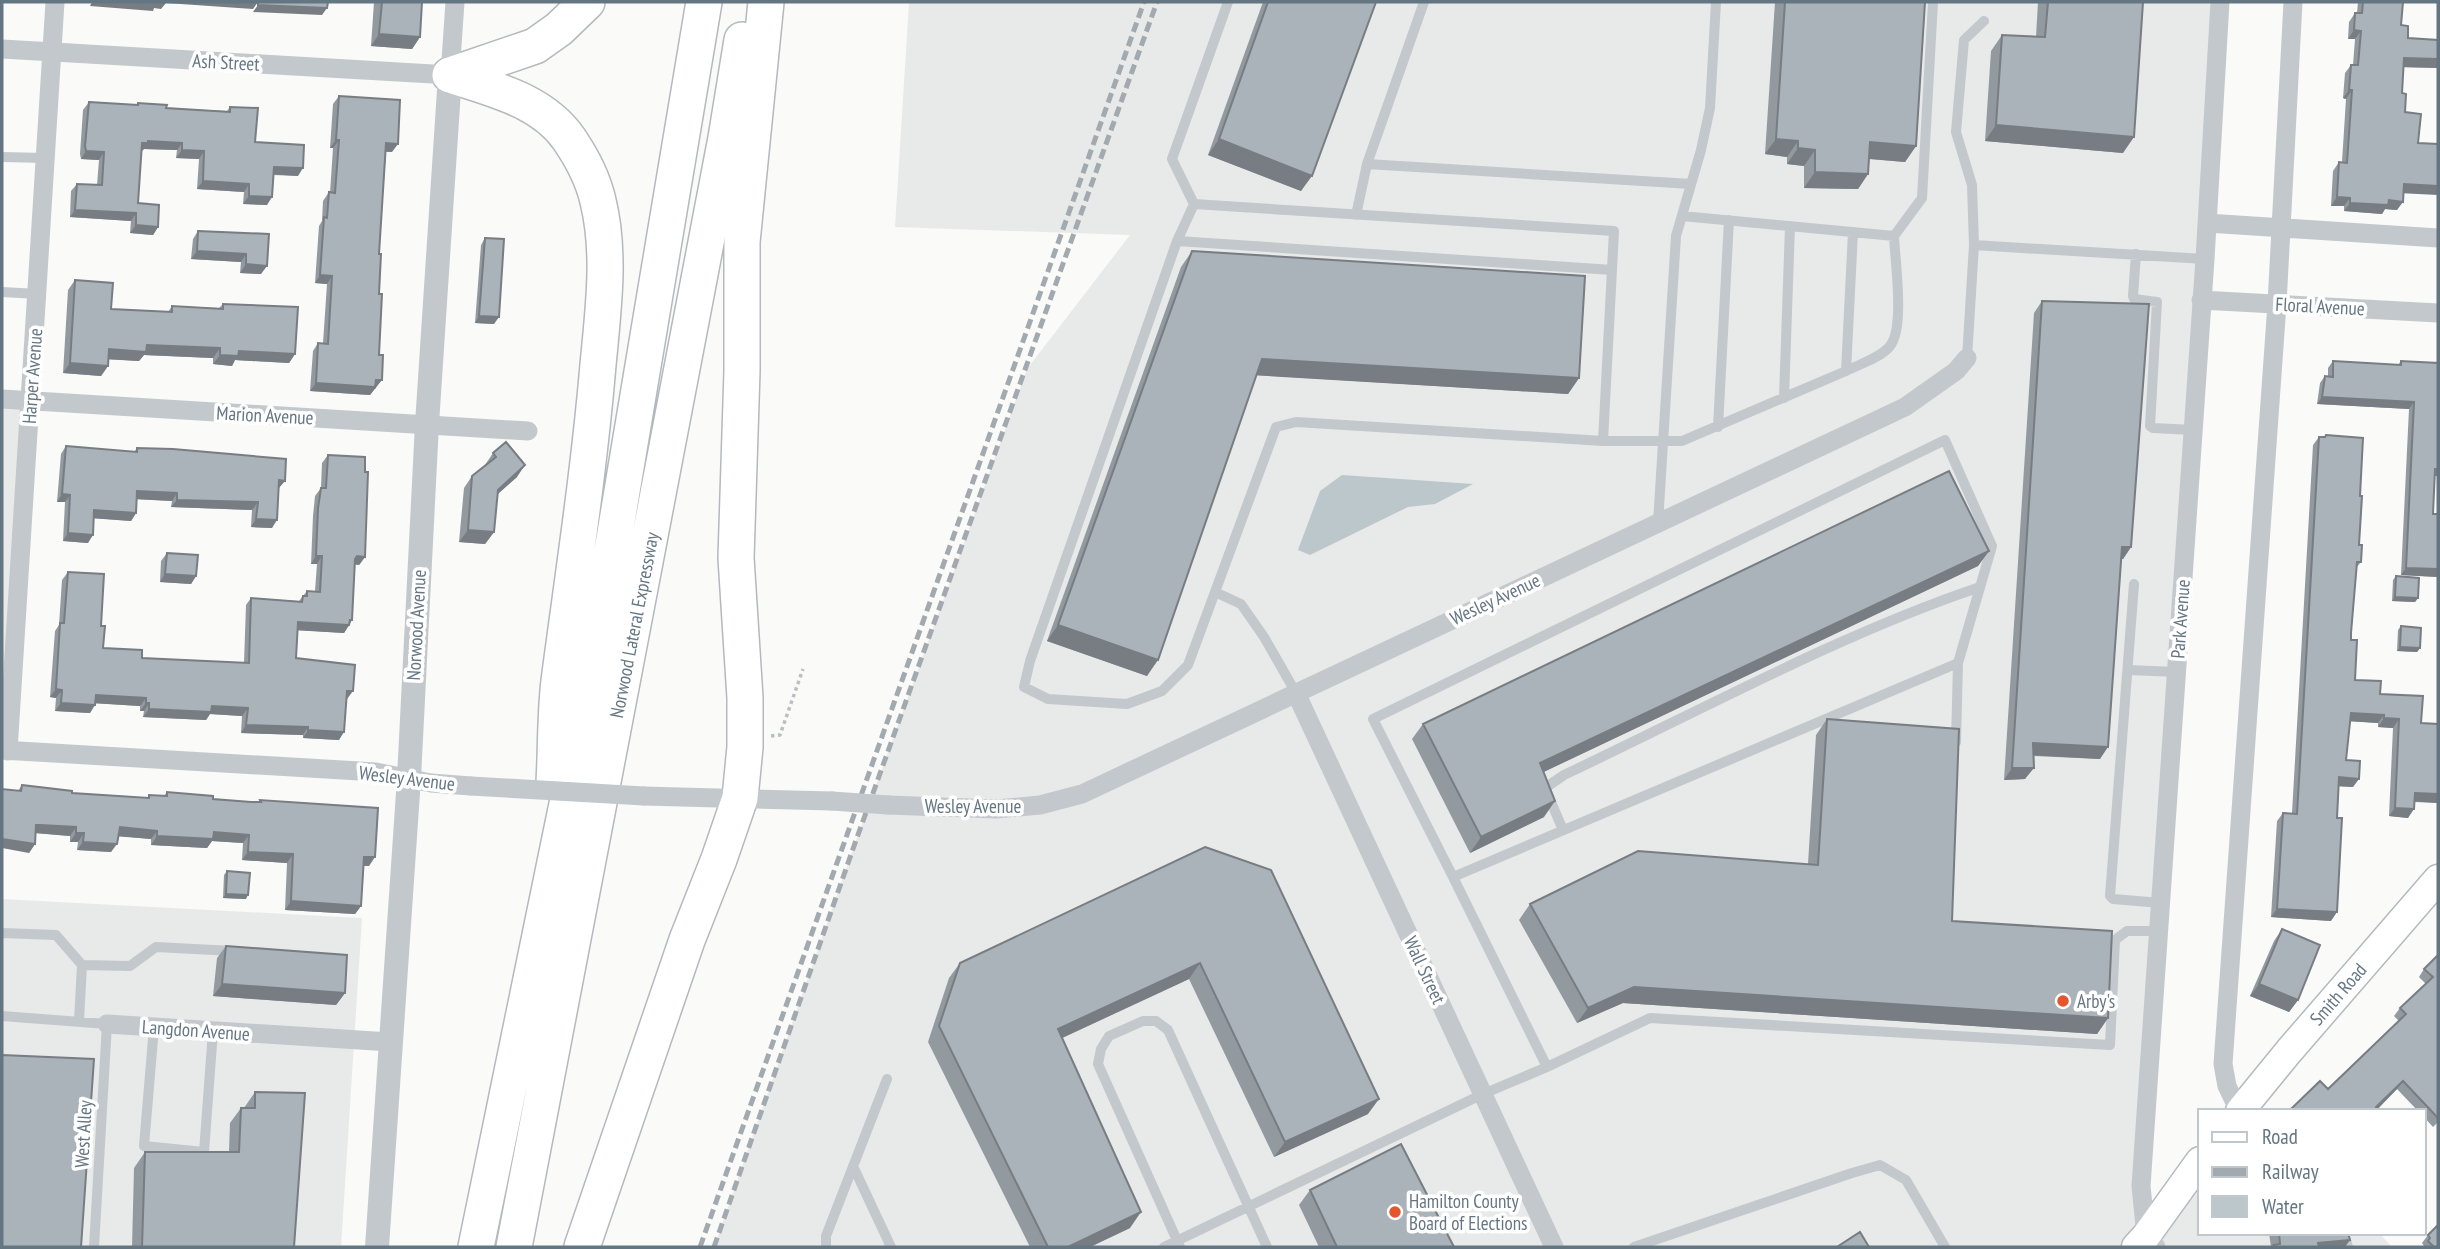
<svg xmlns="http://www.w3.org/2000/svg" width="2440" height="1249" font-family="'PT Sans Narrow',sans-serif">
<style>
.built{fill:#e8e9e9}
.water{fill:#bbc7cb}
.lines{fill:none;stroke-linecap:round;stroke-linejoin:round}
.secondary-casing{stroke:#b3babf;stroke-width:31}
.motorway-casing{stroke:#b4b9bd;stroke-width:38}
.path{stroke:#bbbfc2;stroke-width:3.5;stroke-dasharray:3.5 3.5;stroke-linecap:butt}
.service{stroke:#c3c8cc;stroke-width:10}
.minor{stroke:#c3c8cc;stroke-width:19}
.tertiary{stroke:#c3c8cc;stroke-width:24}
.secondary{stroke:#fff;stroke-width:28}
.motorway{stroke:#fff;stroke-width:35}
.rail{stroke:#a2aab0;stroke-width:5;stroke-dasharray:10 5;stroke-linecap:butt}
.minor-bridge{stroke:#c3c8cc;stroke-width:19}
.wall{fill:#929a9f}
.shaded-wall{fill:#777d82}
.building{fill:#aab3b9;stroke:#777d82;stroke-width:2}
.poi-dot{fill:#e4572e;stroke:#fff;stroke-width:2.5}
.labels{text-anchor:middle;stroke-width:7;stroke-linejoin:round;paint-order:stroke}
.street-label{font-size:19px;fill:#657683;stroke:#fff}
.poi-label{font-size:19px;fill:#657683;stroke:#fff;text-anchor:start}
</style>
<rect width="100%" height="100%" fill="#fafaf8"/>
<path class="built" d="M909,2H2220L2146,1235L2200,1161V1233H2379L2392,1247H714L854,846L1027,369L1130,235L895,227Z
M2,399L31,401L2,750Z
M2,899L362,918L341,1247H2Z"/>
<path class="water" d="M1342,475L1473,484L1435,504L1408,507L1310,555L1298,550L1320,491Z"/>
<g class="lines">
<g class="secondary-casing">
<path id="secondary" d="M2240,1111L2289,1051L2438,879
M2136,1247L2146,1236L2200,1161"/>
</g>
<g class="motorway-casing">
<path id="motorway" d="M450,75C492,89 542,100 569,139C582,158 593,179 598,201C611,254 603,311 598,365C589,471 573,575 559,681C555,714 556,748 554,782
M450,75L535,46L559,29L587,2
M476,1247L581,736L704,2
M514,1247L726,138L742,40
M582,1247L687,940L719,859L740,798L745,747V698L736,558L742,371V242L766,2"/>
</g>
<path class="path" d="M771,736L780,735L803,669"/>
<path class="service" d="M1228,2L1172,159L1194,204L1614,231L1603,441H1682L1846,371C1858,365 1882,357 1890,346C1905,328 1895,261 1894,236
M2,157L45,158
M1367,164L1691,184
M1194,204L1177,241L1030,661L1024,687L1048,699L1127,704L1162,691L1188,665L1276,427L1296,422L1603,441
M1356,215L1367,164L1424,2
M1682,216L1894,236L1922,198L1933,2
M1177,241L1612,270
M1974,245L2205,259
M2136,254L2133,296L2134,299L2157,302L2150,426L2153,428L2193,430
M2,292L38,294
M1967,358L1974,245L1972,185L1956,132L1964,40L1984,21
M1846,371L1853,232
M1784,398L1790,226
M1718,427L1729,220
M1658,523L1676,236L1701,150L1710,108L1716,2
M2134,584L2110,896L2113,899L2161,903
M1215,592L1241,604L1264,637L1296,693
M2128,670L2177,672
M1563,830L1545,788L1564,775C1700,711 1838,635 1980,587
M1453,877L1373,719L1945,440L1992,546L1958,663
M2,933L56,935L82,965L130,966L156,947L233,951
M2,1016L107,1024L94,1247
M79,1021L82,965
M154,1027L144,1146L204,1152L213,1031
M1547,1067L1453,877L1958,663L1956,742
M853,1166L891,1247
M2344,1233L2348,1247
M826,1247V1236L887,1079
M1164,1247L1483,1094L1547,1067L1650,1018L2110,1045L2115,940L2127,931H2159
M1180,1247L1098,1064L1101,1049L1109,1036L1143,1021H1156L1168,1030L1267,1247
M1634,1247L1852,1173L1880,1165L1906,1180L1945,1247"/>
<path class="minor" d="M2,49L450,75L455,2
M2207,223L2438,238
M2201,300L2438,313
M2,399L528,431
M1296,693L1554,1247
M2,750L376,772L431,783L471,786
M8,751L55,2
M644,796L832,801
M888,805L996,809L1040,805L1082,794L1905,407L1956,371L1967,358
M107,1024L390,1042
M2239,1111L2227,1086L2223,1064L2277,304L2293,2
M2156,1247L2146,1236L2141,1186L2205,259L2220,2"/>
<path class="tertiary" d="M377,1247L409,778L427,424L450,75"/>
<use href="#secondary" class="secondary"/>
<use href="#motorway" class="motorway"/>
<path class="rail" d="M700,1247L1144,2
M714,1247L854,846L1157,2"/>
<path class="minor-bridge" d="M471,786L644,796
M832,801L888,805"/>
</g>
<path class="wall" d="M374,2H422L420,37L412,49L371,46Z
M1263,2H1376L1301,191L1208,155Z
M1775,2H1925L1916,146L1905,162L1869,159L1868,174L1858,189L1804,188V166L1787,164V157L1765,154Z
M2038,2H2143L2123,153L1985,141L1991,51L2002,35L2036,37Z
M2358,2H2403L2401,25L2408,38L2438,40V68L2403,67L2402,93L2403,193L2397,210L2385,209L2382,214L2344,211V206H2331L2333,171L2339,162H2342L2346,99L2343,98L2345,73L2351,65H2353L2355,39H2348L2349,22L2355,13H2357Z
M339,96L392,152H386L379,254L376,389L375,388L370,395L310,391L313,351L318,343H323L327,284L315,283L319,226L322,221L323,201L329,192L330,193L333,148H330L333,104Z
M89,102L136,105L138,103L166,108L227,111L230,107L255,142L298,176L273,175L267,205L243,204L244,192L197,189L199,159L176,158L177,150L144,149L141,151L138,203L158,227L153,235L130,233L131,221L70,217L71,191L77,184L97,185L99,160L81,159L80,154L83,110Z
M198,231L269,234L261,274L240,273L241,262L191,259L193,239Z
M485,238L494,324L475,323L481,245Z
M1192,251L1579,378L1568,394L1256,375L1147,676L1047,641L1181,267Z
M75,280L111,309L168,312L172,306L219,308L223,304L295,354L289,363L235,360L232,366L213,364V358L144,355L139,361L108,359V366L101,376L63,373L68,290Z
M2042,301L2131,547L2123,559H2121L2100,759L2034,756L2025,779L2004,780L2034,313Z
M2333,361L2398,365L2401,361L2438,476H2435L2433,514H2438V577L2401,575L2409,409L2317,404L2320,383L2325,376H2328V368Z
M2326,435L2360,496L2359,545L2361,562L2356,568L2351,640L2355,680L2380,694L2421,723L2438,724V803L2414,802L2408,818L2389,816L2393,728L2378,727V723L2350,721L2346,760L2353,787L2339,786L2331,921L2271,917L2277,821L2283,813H2292L2313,445L2319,437H2324Z
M66,446L134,452L137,448L279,488L272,528L251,527L252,510L171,507L172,501L137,499L136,513L131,521L94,518L88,543L63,541L65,502H57L61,454Z
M493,453L517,477L497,494L494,532L485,544L459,542L464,488L472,476L485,465Z
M328,455L365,472V557L359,565L355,564L350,624L344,633L298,630L296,658L347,699L339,740L303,738V735L241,733L242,716L210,714L206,720L143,717L144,711H140V706L95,703L90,713L55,711L56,698L50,697L55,631L59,625L62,580L68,572L101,626L103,648L142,658L244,663L246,605L251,598L299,601L307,591H315L317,564H311L313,516L315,496L321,488L322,463Z
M1989,551L1978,566L1543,772L1544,817L1470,853L1412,739L1423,724Z
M167,553L196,576L191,584L160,582L161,561Z
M2396,576L2418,598L2415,602L2392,601L2393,580Z
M2401,626L2420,648L2417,652L2397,651L2398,630Z
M1827,719L1952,921L2108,1018L2097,1034L1623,1003L1577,1023L1519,920L1530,904L1808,864L1816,735Z
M22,785L72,793L147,798L149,795L164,796L167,792L213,799L251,802H259L260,800L369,866H364L361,906L355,914L285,910L287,863L242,860L243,843L212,841L207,848L151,845V839L119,836L111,852L77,850L78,842H70V836L36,833L35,844L29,853L18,791Z
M1271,870L1368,1114L1274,1157L1189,979L1062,1038L1130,1228L1090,1247H1030L928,1042L949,978L960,963Z
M227,871L246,899L223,898L224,875Z
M2282,929L2298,1000L2289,1012L2250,996L2274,941Z
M226,946L345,993L336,1005L213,996L217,958Z
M2438,955V1122L2433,1127L2424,1117V1111H2418L2397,1089L2378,1109L2380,1111H2290L2292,1108L2328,1089L2399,1021L2394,1016L2400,1008L2426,984L2419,977L2424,969Z
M255,1092L294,1247H132L134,1168L145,1152H229L230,1123L241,1108H244Z
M1310,1190L1454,1247H1319L1299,1205Z
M2269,1233H2348L2345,1247H2271Z
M2428,1235L2438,1247H2423L2424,1246L2422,1243Z"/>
<path class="shaded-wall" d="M92,2H258L253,9L166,3L161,9L154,8L153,11L90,6Z
M258,5L327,8L322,15L253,12Z
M2354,30L2361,31L2355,39H2348Z
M379,34L420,37L412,49L371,46Z
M2404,58L2438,59V68L2398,67Z
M2349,90H2352L2346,99L2343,98Z
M1996,125L2134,137L2123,153L1985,141Z
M1219,139L1312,176L1301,191L1208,155Z
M1776,139L1798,141L1787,157L1765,154Z
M336,140H339L333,148H330Z
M148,141L182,143L177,150L144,149L142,151H136L142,143Z
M1870,142L1916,146L1905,162L1860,158Z
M386,143L398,144L392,152L381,151Z
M1798,148L1815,150L1804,166L1787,164Z
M182,150L204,151L199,159L176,158Z
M86,151L104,152L99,160L81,159Z
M274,167L303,168L298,176L269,174Z
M1815,172L1868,174L1858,189L1804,188Z
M203,181L249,184L244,192L197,189Z
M2404,184L2438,186V195L2398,193Z
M249,196L272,197L267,205L243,204Z
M2337,197L2350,198L2344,206H2331Z
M2389,200L2403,202L2397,210L2385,209L2382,214L2344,211L2350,203Z
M75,210L136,213L131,221L70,217Z
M136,225L158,227L153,235L130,233Z
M197,251L246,254L241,262L191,259Z
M246,264L267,266L261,274L240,273Z
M320,275L332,276L327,284L315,283Z
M479,316L499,317L494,324L475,323Z
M147,345L220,348L213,358L144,355L139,361L102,359L109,349Z
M239,351L295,354L289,363L235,360L232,366L213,364L220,355Z
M1262,359L1579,378L1568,394L1251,375Z
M70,363L108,366L101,376L63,373Z
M376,380H382L370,395L310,391L316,383Z
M2322,397L2414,402L2409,409L2317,404Z
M525,465L517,477L489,502L498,490Z
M2435,469H2438V476H2430Z
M279,480L285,481L279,488H273Z
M137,491L177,493L172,501L132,499Z
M62,494L70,495L65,502H57Z
M177,500L258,502L252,510L171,507Z
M94,510L136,513L131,521L89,518Z
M256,519L277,520L272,528L251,527Z
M468,530L494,532L485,544L459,542Z
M68,533L93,535L88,543L63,541Z
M2122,547H2131L2123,559H2114Z
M1989,551L1978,566L1529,779L1540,763Z
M316,556H322L317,564H311Z
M357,556L365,557L359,565L352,564Z
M2406,568L2438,569V577L2401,575Z
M165,574L196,576L191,584L160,582Z
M2395,597L2418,598L2415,602L2392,601Z
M352,620L344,633L292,630L298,622Z
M1058,625L1158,660L1147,676L1047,641Z
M2400,647L2420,648L2417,652L2397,651Z
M56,689L62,690L56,698L50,697Z
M347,691H353L347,699H341Z
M96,695L146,698L140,706L90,703Z
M61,703L95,705L90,713L55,711Z
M146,703H149L144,711H140Z
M212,706L248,708L242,716L210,714L206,720L143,717L149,709Z
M2351,713L2384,715L2378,723L2345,721Z
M2384,718L2399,719L2393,728L2378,727Z
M246,725L308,727L303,735L241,733Z
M308,730L344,732L339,740L303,738Z
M2033,743L2108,747L2100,759L2025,755Z
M2012,768H2034L2025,779L2004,780Z
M2339,777L2359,779L2353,787L2333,786Z
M2415,793L2438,794V803L2409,801Z
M1555,801L1544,817L1470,853L1481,837Z
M2395,808L2414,809L2408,818L2389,816Z
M36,825H40L76,827L70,836L34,833Z
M120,827L157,831L151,839L114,836Z
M214,832L249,835L243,843L212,841L207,848L151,845L157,836Z
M76,833H84L78,842H70Z
M2,839L35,844L29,853L2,848Z
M83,842L117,844L111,852L77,850Z
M248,852L293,854L287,863L242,860Z
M364,857H375L369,866L358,865Z
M226,894L248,895L246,899L223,898Z
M291,901L361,906L355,914L285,910Z
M2277,909L2337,912L2331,921L2271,917Z
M1200,963L1189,979L1047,1045L1058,1029Z
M222,984L345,993L336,1005L213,996Z
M2259,984L2298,1000L2289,1012L2250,996Z
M1634,987L2108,1018L2097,1034L1623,1003L1577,1023L1588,1008Z
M2403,1081L2397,1089L2375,1111L2376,1107Z
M1379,1099L1368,1114L1274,1157L1285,1142Z
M1141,1212L1130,1228L1090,1247H1068Z
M2350,1240L2345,1247H2315L2318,1243Z"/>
<path class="building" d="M130,2H157L158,4Z
M252,2H328L327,8L258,5V2Z
M382,2H422L420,37L379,34Z
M1268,2H1376L1312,176L1219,139Z
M1785,2H1925L1916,146L1870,142L1868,174L1815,172V150L1798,148V141L1776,139Z
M2048,2H2143L2134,137L1996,125L2002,35L2045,37Z
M2363,2H2403L2401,25L2408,26V38L2438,40V59L2404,58L2402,93L2406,94L2405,112L2421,114L2418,143L2438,144V186L2404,184L2403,202L2389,200L2388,205L2350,203V198L2337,197L2339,162L2347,163L2352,90H2349L2351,65H2358L2361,31L2354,30L2355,13H2362Z
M339,96L400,100L398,144L386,143L379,254H381L379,294H382L379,355H383L382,380H376L375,387L316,383L318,343L328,344L332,276L320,275L324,217L327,218L329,192L335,193L339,140H336Z
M89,102L138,105V103L167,105L166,108L230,112V107L258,108L255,142L304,145L303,168L274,167L272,197L249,196V184L203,181L204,151L182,150V143L148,141V143H142L138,203L159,205L158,227L136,225V213L75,210L77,184L102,185L104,152L86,151L85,146Z
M198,231L269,234L267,266L246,264V254L197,251Z
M485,238L504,239L499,317L479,316Z
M1192,251L1585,276L1579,378L1262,359L1158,660L1058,625Z
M75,280L113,283L111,309L172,312V306L223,309V304L298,307L295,354L239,351L238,356L220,355V348L147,345L146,352L109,349L108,366L70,363Z
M2042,301L2149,304L2131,547H2122L2108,747L2033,743L2034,768H2012Z
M2333,361L2401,365V361L2438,363V469H2435L2433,514H2438V569L2406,568L2414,402L2322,397L2325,376L2333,377Z
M2326,435L2363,438L2360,496H2362L2359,545H2362L2361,562H2357L2351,633V640H2357L2355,680L2381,681L2380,694L2423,696L2421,723L2438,724V794L2415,793L2414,809L2395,808L2399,719L2384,718V715L2351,713L2346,760L2360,761L2359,779L2339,777L2337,818H2342L2337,912L2277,909L2283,813L2297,814L2319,437H2325Z
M506,442L525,465L498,490L494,532L468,530L472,476L496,457L493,453Z
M66,446L137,452V448L173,449L286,459L285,481L279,480L277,520L256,519L258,502L177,500V493L137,491L136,513L94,510L93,535L68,533L70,495L62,494Z
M328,455L365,457V472H368L365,557L357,556L355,559L352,620H350L349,625L298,622L296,658L355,665L353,691H347L344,732L308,730V727L246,725L248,708L212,706L211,712L149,709V703H146V698L96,695L95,705L61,703L62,690L56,689L60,623H64L68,572L104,574L101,626H105L103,648L142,650V658L249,663L251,598L302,602L303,596H307V591L320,592L322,556H316L318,508L321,488H326Z
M1949,471L1989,551L1540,763L1555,801L1481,837L1423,724Z
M167,553L198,555L196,576L165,574Z
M2396,576L2419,578L2418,598L2395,597Z
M2401,626L2421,628L2420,648L2400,647Z
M1827,719L1959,729L1952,921L2112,931L2108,1018L1634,987L1588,1008L1530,904L1638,851L1818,865Z
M22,785L72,791V793L149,798V795L167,796V792L213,796V799L251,802H261L260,800L378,808L375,857H364L361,906L291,901L293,854L248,852L249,835L214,832L213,839L157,836V831L120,827L117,844L83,842L84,833H76V827L40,825H36L35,844L2,839V789L21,791Z
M1205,847L1271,870L1379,1099L1285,1142L1200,963L1058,1029L1141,1212L1068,1247H1048L939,1026L960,963Z
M227,871L250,873L248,895L226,894Z
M2282,929L2320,945L2298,1000L2259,984Z
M226,946L347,955L345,993L222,984Z
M2438,955V1118L2403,1081L2376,1107L2380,1111H2295L2292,1108L2320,1081L2328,1089L2406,1014L2400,1008L2433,977L2424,969Z
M2,1055L94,1059L81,1247H2Z
M255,1092L305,1093L294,1247H142L145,1152H239L241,1108H255Z
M1401,1144L1454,1247H1337L1310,1190Z
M2438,1225V1247H2434L2428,1241L2430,1238L2428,1235Z
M1860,1232L1869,1247H1837Z
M2279,1233H2348L2350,1240L2318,1243L2319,1247H2275L2274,1245L2280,1244Z"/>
<g class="poi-dot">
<circle cx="2063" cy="1001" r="7"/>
<circle cx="1395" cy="1212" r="7"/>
</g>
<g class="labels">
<g class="street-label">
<text transform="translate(226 62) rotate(3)" y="7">Ash Street</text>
<text transform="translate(2320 306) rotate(3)" y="7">Floral Avenue</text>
<text transform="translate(32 376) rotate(-86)" y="7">Harper Avenue</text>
<text transform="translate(265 415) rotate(3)" y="7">Marion Avenue</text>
<text transform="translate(1495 599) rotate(-25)" y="7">Wesley Avenue</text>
<text transform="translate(2180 619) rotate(-86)" y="7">Park Avenue</text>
<text transform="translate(416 625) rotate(-87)" y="7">Norwood Avenue</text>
<text transform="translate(634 625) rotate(-79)" y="7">Norwood Lateral Expressway</text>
<text transform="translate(407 778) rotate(7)" y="7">Wesley Avenue</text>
<text x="973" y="813">Wesley Avenue</text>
<text transform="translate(1425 970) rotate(65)" y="7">Wall Street</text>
<text transform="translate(2338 994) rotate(-49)" y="7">Smith Road</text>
<text transform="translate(196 1030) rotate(4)" y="7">Langdon Avenue</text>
<text transform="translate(83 1134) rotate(-87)" y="7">West Alley</text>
</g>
<g class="poi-label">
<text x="2077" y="1008">Arby's</text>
<text x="1409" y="1208">Hamilton County<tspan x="1409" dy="22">Board of Elections</tspan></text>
</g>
</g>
<rect width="2440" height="1249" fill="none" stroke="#657683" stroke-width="7"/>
<rect x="2198" y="1109" width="228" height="126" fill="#ffffff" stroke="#c1c8cd" stroke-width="2"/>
<rect x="2212" y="1132" width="35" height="10" fill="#ffffff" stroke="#c1c8cd" stroke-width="2"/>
<text x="2262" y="1144" font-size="21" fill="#657683">Road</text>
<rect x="2212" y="1167" width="35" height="10" fill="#a2aab0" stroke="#c1c8cd" stroke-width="2"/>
<text x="2262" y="1179" font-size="21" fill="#657683">Railway</text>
<rect x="2212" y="1196" width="35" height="21" fill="#bbc7cb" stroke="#c1c8cd" stroke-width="2"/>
<text x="2262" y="1214" font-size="21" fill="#657683">Water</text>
</svg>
